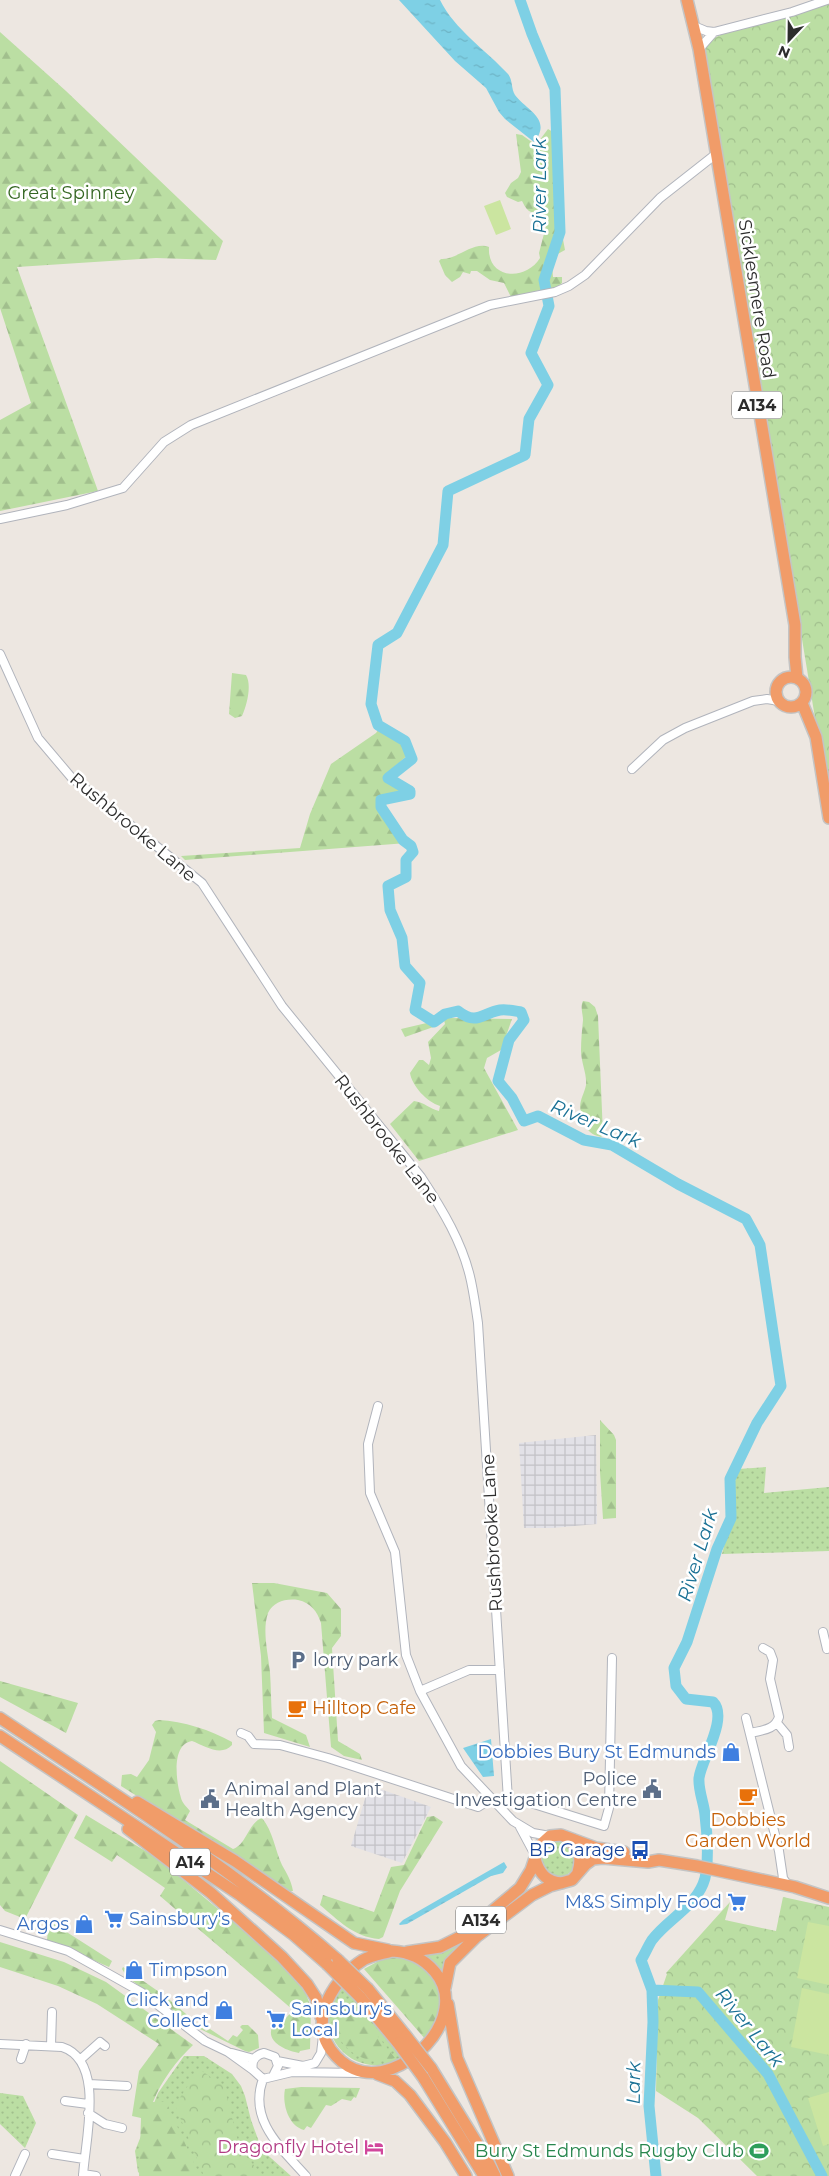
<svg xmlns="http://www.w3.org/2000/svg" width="829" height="2176" font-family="Montserrat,sans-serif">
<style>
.industrial{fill:url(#industrial-grid)}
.grass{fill:url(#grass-dots)}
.forest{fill:url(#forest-firs)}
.park{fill:url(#park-crowns)}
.pitch{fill:#cbe5a0}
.water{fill:url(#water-ripples)}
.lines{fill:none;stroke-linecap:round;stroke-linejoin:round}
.river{stroke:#7ed0e5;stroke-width:11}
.minor-casing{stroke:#b1b4bc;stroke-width:10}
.highway-casing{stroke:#c4c4c4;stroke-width:14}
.minor{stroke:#fff;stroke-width:8}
.highway{stroke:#f19c69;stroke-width:11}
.highway-bridge-casing{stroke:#c4c4c4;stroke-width:14;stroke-linecap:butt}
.highway-bridge{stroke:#f19c69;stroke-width:11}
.labels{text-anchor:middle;stroke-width:5;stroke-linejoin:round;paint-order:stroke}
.shield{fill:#fff;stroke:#6c6c6c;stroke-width:1}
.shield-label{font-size:16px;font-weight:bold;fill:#2d2d2d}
.park-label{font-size:18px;fill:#346622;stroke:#fff}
.street-label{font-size:18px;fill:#2d2d2d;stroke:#fff}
.service-label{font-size:18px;fill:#4e5e75;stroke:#fff;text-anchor:start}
.food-label{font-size:18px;fill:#c56008;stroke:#fff;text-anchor:start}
.shop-label{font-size:18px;fill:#366cbe;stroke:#fff;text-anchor:end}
.transit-label{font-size:18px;fill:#164399;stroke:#fff;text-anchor:end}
.hotel-label{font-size:18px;fill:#b23c85;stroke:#fff;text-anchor:end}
.leisure-label{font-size:18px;fill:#27864d;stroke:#fff;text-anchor:end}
.water-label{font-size:19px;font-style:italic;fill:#1a7195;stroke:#fff}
</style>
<defs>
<pattern id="industrial-grid" width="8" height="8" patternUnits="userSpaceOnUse" patternTransform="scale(1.25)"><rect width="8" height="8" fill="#e2e1e7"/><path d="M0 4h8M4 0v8" fill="none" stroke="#c2c1c6"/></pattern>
<pattern id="grass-dots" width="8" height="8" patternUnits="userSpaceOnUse" patternTransform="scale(1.25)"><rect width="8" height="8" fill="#bbdea3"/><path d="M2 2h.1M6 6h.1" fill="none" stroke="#a1bf8d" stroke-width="1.8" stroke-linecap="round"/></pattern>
<pattern id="forest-firs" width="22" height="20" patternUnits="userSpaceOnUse" patternTransform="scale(1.25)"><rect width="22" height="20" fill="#bbdea3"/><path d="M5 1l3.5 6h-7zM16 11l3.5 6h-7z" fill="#a1bf8d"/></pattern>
<pattern id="park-crowns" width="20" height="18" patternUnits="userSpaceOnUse" patternTransform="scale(1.25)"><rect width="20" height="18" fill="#bbdea3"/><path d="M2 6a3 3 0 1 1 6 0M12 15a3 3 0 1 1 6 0" fill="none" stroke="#a1bf8d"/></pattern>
<pattern id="water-ripples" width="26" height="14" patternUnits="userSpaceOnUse" patternTransform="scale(1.25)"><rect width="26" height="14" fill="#7ed0e5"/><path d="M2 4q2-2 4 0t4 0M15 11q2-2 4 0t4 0" fill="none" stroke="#6db3c5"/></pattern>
</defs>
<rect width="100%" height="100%" fill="#ede7e1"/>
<path class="industrial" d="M596,1435L597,1524L552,1528H524L519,1443Z
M369,1785L431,1807L402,1863L351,1846Z"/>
<path class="grass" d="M766,1467L764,1493L829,1487V1551L722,1554C730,1526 730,1497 738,1469Z
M540 1859a18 18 0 1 1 36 0a18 18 0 1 1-36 0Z
M468,1938L442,1976L423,1955Z
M342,1986L365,2009L404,2058C369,2079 322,2053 330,2010C331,2001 337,1994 342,1986Z
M184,2056H204L232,2074L241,2086L245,2096L251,2120L262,2150L291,2176H143L138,2172L135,2151L158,2093Z
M0,2093L23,2096L36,2123L25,2148L0,2124Z"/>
<path class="forest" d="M0,32L66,91L223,241L216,260L156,258L17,267L98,491L0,511V420L31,403L0,308Z
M548,129L553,132L562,211L565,224L562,234L565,250L554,256L552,265L553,277H562V283L553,290H541L511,297L504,283L490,280L477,271H471L470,274L463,272L460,277L452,282L445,275L439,261L441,259C457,260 473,241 489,247C487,279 525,282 540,258L539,253L546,226V217L541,214C530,212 528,213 522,201L518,202L507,197L505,193L511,183L518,178L521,172L516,134L522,135L536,145Z
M232,673L246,675C252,685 247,705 242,716L235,718L229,714Z
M380,727L392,734L409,750C407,760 394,764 389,773L391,781L401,786L405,793L382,797L378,799L377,805L392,828L403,835L407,843L185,860L181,856L300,848L310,814L331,764L376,733Z
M583,1001L589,1002L595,1007L598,1016L603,1135L601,1137C587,1134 584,1125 581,1112C578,1102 584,1095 586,1085C587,1074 581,1062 581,1051C581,1040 582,1030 583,1020C583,1014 580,1007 583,1001Z
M448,1018L512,1019L501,1050L487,1058L484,1068L518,1130L419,1161L390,1124L414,1101C424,1102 430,1109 439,1111L440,1106C427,1102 412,1086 410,1073L419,1060H423L429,1065L431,1058L428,1042L445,1024L444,1020L439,1021V1025L405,1037L401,1029Z
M600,1420L614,1435L616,1440V1518L603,1519L600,1472Z
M252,1583H274L327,1593L341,1609V1636L332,1648L338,1741L360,1754L362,1760L344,1756L331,1747L321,1623C317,1611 311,1603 298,1600C286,1598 273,1602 268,1613C262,1630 268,1654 270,1672C271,1687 271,1703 272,1718L306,1735L310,1747L264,1733L261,1656Z
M0,1681L78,1703L66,1733L0,1697Z
M159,1720C183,1721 211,1730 232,1742V1745C221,1757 205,1746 192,1741C171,1744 176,1782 181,1798C182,1803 187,1807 190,1811L185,1820L233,1849C247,1844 248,1823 262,1818C273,1831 275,1850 282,1865C287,1874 291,1880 293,1891H288L121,1786L122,1775L131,1774L137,1777L149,1760L156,1732L152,1725L155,1721Z
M0,1761L78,1815L25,1919L5,1911L0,1905Z
M86,1815L157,1858L242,1929L291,1974L304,1989L311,2007L310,2049L300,2051L299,2053C286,2051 261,2040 275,2023L279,2026L293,2010L160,1896L165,1888L117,1855L112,1862L74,1838Z
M434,1816L443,1822L400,1891L383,1937L379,1939C354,1937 338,1920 320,1905L323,1895L374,1912L391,1867L404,1865L427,1817Z
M54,1924L112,1961L109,1967L47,1940L48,1930Z
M0,1942L64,1962L106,1982L193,2045C177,2060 161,2081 153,2102H166L200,2176H139L141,2118L132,2116L139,2071L159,2044L97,2004L58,1986L0,1967Z
M398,1955C422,1960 446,1981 440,2008C438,2020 431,2030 426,2040L364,1969L386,1957Z
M123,1967L165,1996L206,2031L210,2029L228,2041L233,2035L237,2037L243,2030L240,2027L242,2025H248L258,2035L259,2048L249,2052L245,2051L196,2027L127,1977L122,1969Z
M341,1994L369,2025L395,2058C356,2072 317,2031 341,1994Z
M301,2087L360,2088L356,2098L354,2097L351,2101L342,2099L331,2106L326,2105L311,2128L307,2126L304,2130C288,2126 282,2103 285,2089Z"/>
<path class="park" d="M829,4V803L705,50C710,40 715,37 725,33Z
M783,1897L829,1907V2176H825L806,2144L803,2146L820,2176H757L698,2118L656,2091L658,2000L667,1974L666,1973L730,1902L725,1920L776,1931Z
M199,2069L224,2086L240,2149L263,2176H204L175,2105Z"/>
<path class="pitch" d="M500,200L511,229L496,235L484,206Z
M808,1922L829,1926V1985L797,1978Z
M802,1988L829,1994V2055L791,2047Z
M829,2092V2144L823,2146L808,2098Z"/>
<path class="water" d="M399,0H440C454,29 487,51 508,74C513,80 511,89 515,95C526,110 553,119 534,142L505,119L499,112L486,88L455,61Z
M491,1739L494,1776L483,1777L463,1748Z
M504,1862L507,1867L503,1873L491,1876L407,1924L400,1925L399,1924L403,1920Z"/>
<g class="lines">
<path class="river" d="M520,0L532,34L555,89L560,232L544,280L549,306L531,353L548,385L529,419L525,455L448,491L443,545L397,633L378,645L371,704L378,725L405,741L412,759L388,778L410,791V794L381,800V807L403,840L411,846L413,852L406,860V877L388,886L390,910L402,938L405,966L420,983L415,1010L434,1022L445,1014L458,1011C477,1026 482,1013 500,1010C507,1009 515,1011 521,1012L524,1020L509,1040L498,1081L512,1098L524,1121L538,1116L584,1140L612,1145L678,1184L746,1219L760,1245L781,1386L757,1423L730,1479L731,1518L717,1549L687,1642L674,1668L676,1686L686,1699L713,1702C729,1718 701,1760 699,1778C698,1790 704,1803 705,1815C707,1831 710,1869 703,1884C693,1908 667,1920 652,1940C648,1946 645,1954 641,1960L652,1990L698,1992L768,2074L822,2176
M652,1990L653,2022L649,2106L656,2176"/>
<g class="minor-casing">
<path id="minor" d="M694,26L706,31L714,32L792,12L827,0
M699,49L714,32
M0,519L67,505L123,488L164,442L191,425L490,305L555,292L569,286L585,275L660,198L716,154
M0,654L38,738L71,777L202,883L282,1006L421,1177C442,1209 463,1243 471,1281C474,1295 476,1309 478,1323L508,1800H521L604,1826L609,1808L612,1658
M632,769L663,740L685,728L753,701L767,699L779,701
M378,1406L368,1444L370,1493L395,1552L406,1655L420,1691L461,1766L513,1821L533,1833L550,1836
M823,1632L827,1649L829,1648
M420,1691L469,1670H500
M746,1718L779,1851L783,1878L788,1886
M777,1723L787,1735L789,1747
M241,1733L248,1736L254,1744L280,1745L328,1758L478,1807L491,1799
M751,1733C762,1730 775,1730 779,1717L770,1679L773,1660L770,1652L763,1648
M520,1827L535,1855
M0,1930L68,1951L141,1992L205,2041L228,2052L253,2070
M0,2044L62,2047C106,2061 85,2140 83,2176
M51,2046L52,2012
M232,2053L254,2059
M21,2059L26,2044
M81,2059L100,2042L105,2046
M277,2061L303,2066L315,2063L321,2053L323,2036
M274,2074L278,2066L275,2057L264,2053C255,2055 251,2061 253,2070L263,2079L292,2072L358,2073
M263,2079C248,2120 281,2148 306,2176
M89,2084L127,2086
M65,2101L88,2104
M88,2113L105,2124L122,2128
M52,2154L84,2159
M83,2174L96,2176
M15,2176L25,2154"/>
</g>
<g class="highway-casing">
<path id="highway" d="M687,0L699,49L795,625V657L797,678
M776 692a15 15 0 1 1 30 0a15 15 0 1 1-30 0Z
M802,703L816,737L829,818
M0,1718C114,1794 235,1870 338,1960
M0,1736L240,1895L294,1935L327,1964
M137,1802L235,1861L354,1943L388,1950
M128,1829L211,1893L282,1957L307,1984L316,1998L321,2017
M569,1840C580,1850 582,1859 578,1872
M535,1859C539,1873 546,1882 562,1883
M392,1951C410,1952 423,1958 435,1972C473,2017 401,2089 354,2069C344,2065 337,2058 331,2050C308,2018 335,1978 363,1960C372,1955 382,1954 392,1951Z
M407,1952L440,1947L462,1936L520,1888L531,1870L539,1846L550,1836L561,1835L596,1848L624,1852
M445,1988L450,1963L476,1937L532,1895L550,1886L572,1880L586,1864L593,1859L603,1858L648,1862L659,1860L697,1866L795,1887L829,1898
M368,1989L406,2036
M360,1997L398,2043
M448,2004L457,2058L508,2176
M431,2068L486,2158L495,2176
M377,2074L395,2081L410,2095L445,2142L466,2176
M423,2077L484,2176"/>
</g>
<use href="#minor" class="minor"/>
<use href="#highway" class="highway"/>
<g class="highway-bridge-casing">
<path id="highway-bridge" d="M338,1960L368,1989
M327,1964L360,1997
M406,2036L431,2068
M398,2043L423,2077"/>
</g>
<use href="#highway-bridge" class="highway-bridge"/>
</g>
<defs>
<g id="parking-bare" transform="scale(1.5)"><path d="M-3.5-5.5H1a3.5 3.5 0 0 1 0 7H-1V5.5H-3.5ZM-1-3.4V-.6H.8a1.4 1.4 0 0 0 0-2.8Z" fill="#5c6f8a" stroke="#fff" stroke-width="2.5" paint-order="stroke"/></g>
<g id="cafe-bare" transform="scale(1.5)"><path d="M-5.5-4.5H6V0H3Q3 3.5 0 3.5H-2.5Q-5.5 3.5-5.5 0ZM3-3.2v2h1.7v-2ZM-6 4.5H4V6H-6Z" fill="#e8710a" stroke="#fff" stroke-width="2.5" paint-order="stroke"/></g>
<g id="shop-bare" transform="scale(1.5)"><path d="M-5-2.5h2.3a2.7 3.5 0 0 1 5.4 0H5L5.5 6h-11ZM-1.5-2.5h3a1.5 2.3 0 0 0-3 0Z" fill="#3f7fe0" stroke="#fff" stroke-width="2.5" paint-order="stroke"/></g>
<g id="civic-bare" transform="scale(1.5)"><path d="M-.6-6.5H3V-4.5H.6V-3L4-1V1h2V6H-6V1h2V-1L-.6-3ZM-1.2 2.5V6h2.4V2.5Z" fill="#5c6f8a" stroke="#fff" stroke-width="2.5" paint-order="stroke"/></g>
<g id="bus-bare" transform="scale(1.5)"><path d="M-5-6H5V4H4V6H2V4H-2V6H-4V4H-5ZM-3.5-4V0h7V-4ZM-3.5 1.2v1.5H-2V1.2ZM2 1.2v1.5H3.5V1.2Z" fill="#1a4fb4" stroke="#fff" stroke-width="2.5" paint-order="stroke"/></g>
<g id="supermarket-bare" transform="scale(1.5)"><path d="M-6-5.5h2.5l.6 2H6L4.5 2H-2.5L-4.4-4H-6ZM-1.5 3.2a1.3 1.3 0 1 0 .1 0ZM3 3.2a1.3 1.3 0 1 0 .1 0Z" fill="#3f7fe0" stroke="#fff" stroke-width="2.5" paint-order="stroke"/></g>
<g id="hotel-bare" transform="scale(1.5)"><path d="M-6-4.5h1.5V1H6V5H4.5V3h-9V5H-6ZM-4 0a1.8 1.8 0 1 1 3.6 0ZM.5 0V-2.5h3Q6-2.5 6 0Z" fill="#d1479c" stroke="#fff" stroke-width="2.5" paint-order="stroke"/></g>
<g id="stadium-bare" transform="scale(1.5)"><path d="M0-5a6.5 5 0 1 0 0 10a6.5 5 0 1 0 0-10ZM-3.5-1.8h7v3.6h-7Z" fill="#2e9e5b" stroke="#fff" stroke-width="2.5" paint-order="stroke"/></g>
</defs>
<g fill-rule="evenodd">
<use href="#parking-bare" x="298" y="1660"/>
<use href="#cafe-bare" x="297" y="1708"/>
<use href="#shop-bare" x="731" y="1752"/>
<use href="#civic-bare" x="652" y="1789"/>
<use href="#cafe-bare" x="748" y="1796"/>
<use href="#civic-bare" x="210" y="1799"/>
<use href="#bus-bare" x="640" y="1850"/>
<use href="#supermarket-bare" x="737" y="1902"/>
<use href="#supermarket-bare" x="114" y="1919"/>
<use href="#shop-bare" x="84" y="1924"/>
<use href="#shop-bare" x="134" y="1970"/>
<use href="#shop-bare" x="224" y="2010"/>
<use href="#supermarket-bare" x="276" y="2019"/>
<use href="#hotel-bare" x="374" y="2147"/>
<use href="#stadium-bare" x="759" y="2151"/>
</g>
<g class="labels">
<g class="shield">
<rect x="732" y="391.5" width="50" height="27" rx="4"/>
<rect x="170" y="1848.5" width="40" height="27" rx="4"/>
<rect x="456" y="1906.5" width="50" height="27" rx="4"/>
</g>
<g class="shield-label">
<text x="757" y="411">A134</text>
<text x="190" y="1868">A14</text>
<text x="481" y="1926">A134</text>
</g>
<g class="park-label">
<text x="71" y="199">Great Spinney</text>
</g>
<g class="street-label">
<text transform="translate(757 299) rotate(81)" y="6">Sicklesmere Road</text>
<text transform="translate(133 827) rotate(40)" y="6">Rushbrooke Lane</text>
<text transform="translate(387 1139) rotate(52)" y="6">Rushbrooke Lane</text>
<text transform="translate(492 1533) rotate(-93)" y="6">Rushbrooke Lane</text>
</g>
<g class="service-label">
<text x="313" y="1666">lorry park</text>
<text x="637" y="1785" text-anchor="end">Police<tspan x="637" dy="21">Investigation Centre</tspan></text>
<text x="225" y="1795">Animal and Plant<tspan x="225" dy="21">Health Agency</tspan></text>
</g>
<g class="food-label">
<text x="312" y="1714">Hilltop Cafe</text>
<text x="748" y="1826" text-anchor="middle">Dobbies<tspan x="748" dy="21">Garden World</tspan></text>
</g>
<g class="shop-label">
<text x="716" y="1758">Dobbies Bury St Edmunds</text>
<text x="722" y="1908">M&amp;S Simply Food</text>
<text x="129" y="1925" text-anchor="start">Sainsbury's</text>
<text x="69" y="1930">Argos</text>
<text x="149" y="1976" text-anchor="start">Timpson</text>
<text x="209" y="2006">Click and<tspan x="209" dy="21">Collect</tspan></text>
<text x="291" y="2015" text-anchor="start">Sainsbury's<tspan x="291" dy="21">Local</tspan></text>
</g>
<g class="transit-label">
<text x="625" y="1856">BP Garage</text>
</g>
<g class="hotel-label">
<text x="359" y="2153">Dragonfly Hotel</text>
</g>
<g class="leisure-label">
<text x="744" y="2157">Bury St Edmunds Rugby Club</text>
</g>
<g class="water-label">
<text transform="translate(539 186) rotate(-90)" y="7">River Lark</text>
<text transform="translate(596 1123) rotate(23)" y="7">River Lark</text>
<text transform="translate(697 1555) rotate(-73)" y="7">River Lark</text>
<text transform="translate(750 2027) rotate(51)" y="7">River Lark</text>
<text transform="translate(633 2083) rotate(-89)" y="7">Lark</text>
</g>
</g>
<g transform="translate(789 40) rotate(202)" stroke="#ffffff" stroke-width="4" paint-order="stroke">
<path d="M0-4L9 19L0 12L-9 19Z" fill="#2d2d2d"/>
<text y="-8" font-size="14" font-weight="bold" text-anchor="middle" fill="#2d2d2d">N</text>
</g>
</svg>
